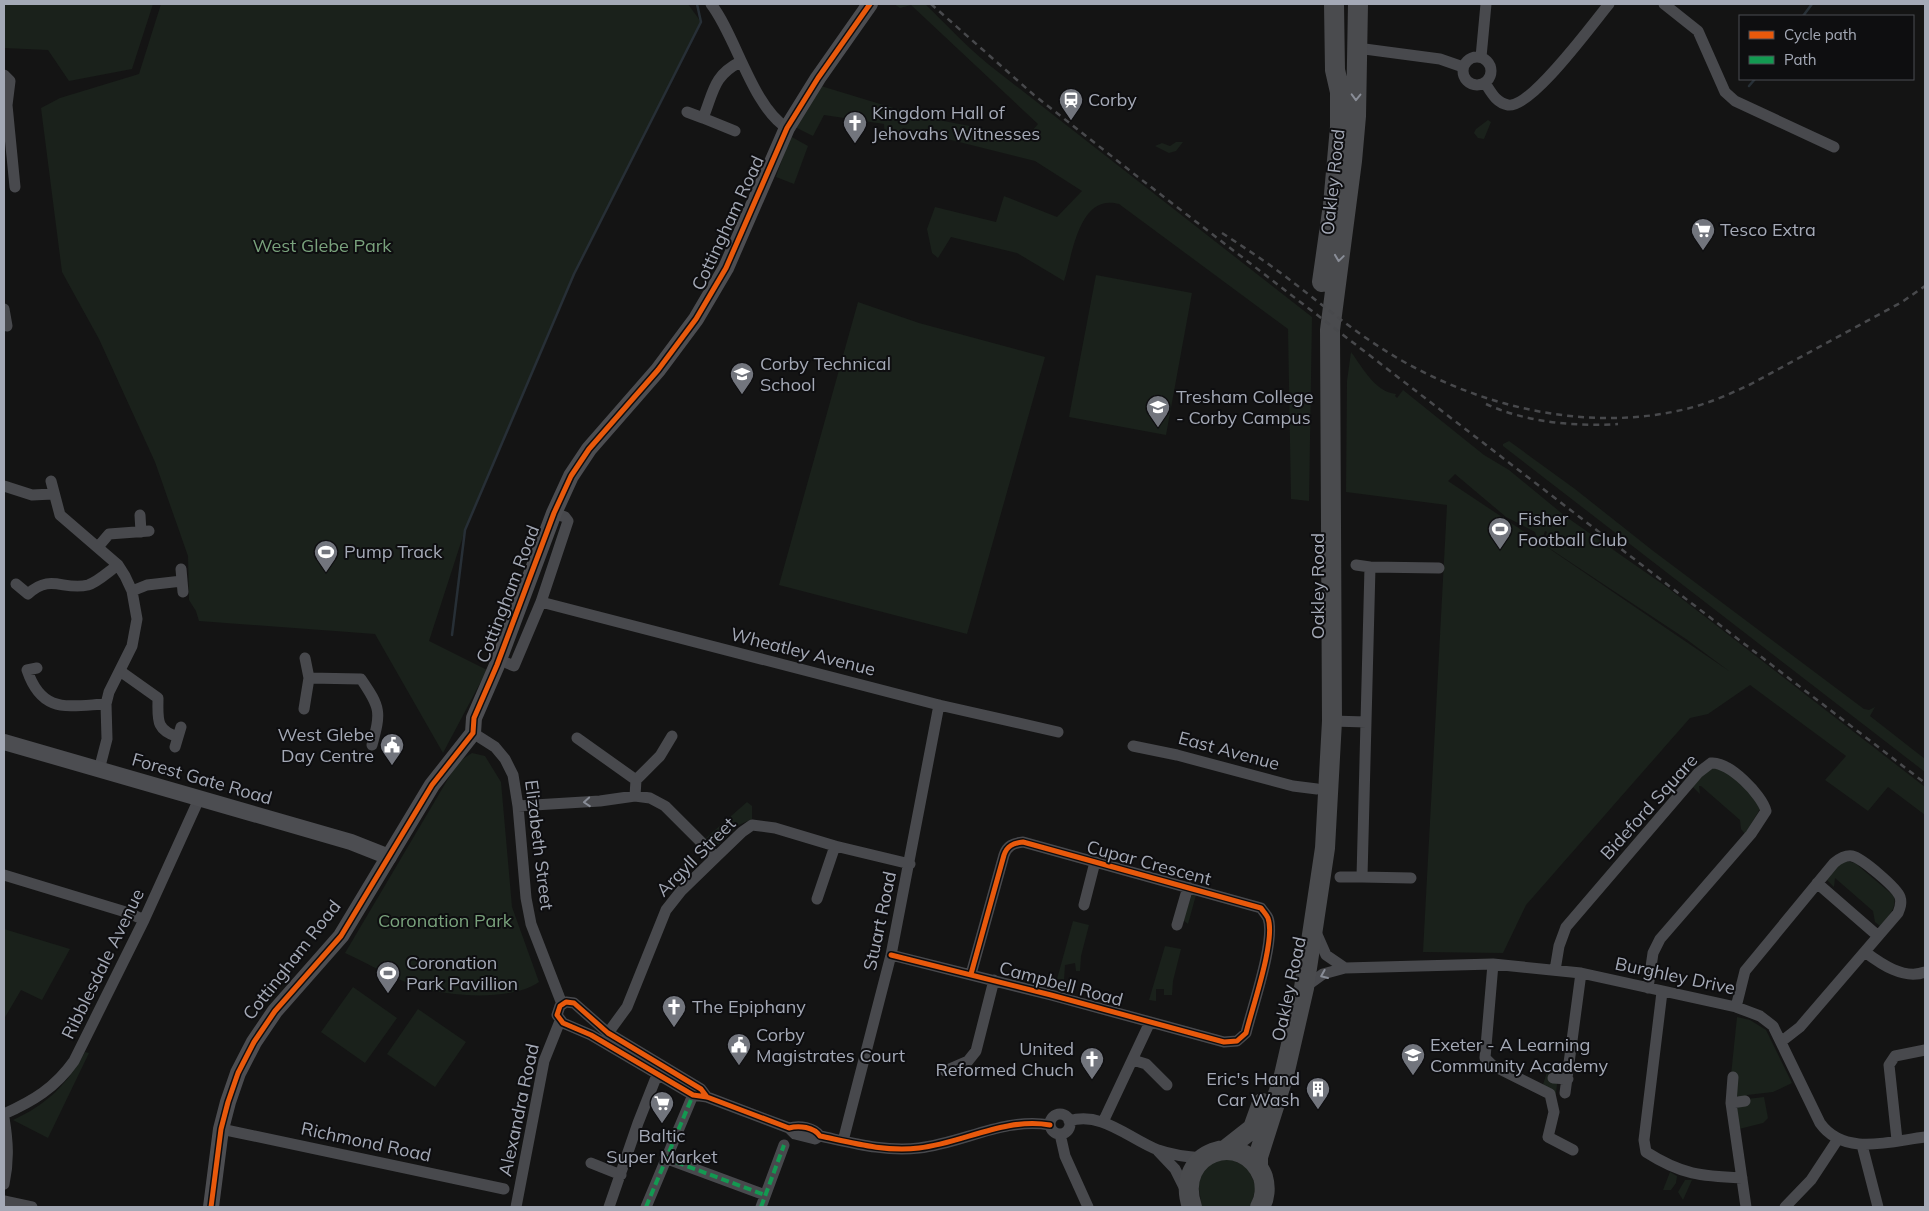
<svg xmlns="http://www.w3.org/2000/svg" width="1929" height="1211" font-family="Mulish,sans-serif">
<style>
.green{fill:#1a211b;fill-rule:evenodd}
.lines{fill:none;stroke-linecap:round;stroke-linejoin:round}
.stream{stroke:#272f36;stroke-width:2.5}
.street{stroke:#48494d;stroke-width:11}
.secondary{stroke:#4c4d51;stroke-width:16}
.highway{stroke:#4a4b4e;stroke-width:20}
.rail{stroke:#48494c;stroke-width:2.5;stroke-dasharray:6 5;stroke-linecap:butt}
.quiet{stroke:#139951;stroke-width:4;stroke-dasharray:8 4;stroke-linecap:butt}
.cycleway-casing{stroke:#0e0e10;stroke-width:8}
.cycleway{stroke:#e8590c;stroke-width:5}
.oneway{stroke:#898d97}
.oneway2{stroke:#888c96}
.labels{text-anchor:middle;stroke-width:4;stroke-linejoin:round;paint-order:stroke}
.poi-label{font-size:18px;fill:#a4a9b6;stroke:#0e0e10;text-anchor:start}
.street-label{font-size:18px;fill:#a4a9b6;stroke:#0e0e10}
.park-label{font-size:18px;fill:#79a27c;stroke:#0e0e10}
</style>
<rect width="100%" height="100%" fill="#141414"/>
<path class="green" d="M4,4H153L132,69L69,81L48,50L4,48Z
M161,4H688L701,22L574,274L465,530L429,641L487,670L443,753L375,634L199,621L196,611L189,600L188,556L155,462L99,339L62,272L41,108L60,98L139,74Z
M894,4H925C946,24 965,45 988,64L1312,317L1309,501L1291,499L1288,329L1119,204C1079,193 1073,253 1064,281L1017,253L951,237L938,258L932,253L927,229L935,207L996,222L1004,196L1057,217L1082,191L1035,161L903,128L897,137L885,140L884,124L824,115L813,136L795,127L821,86L923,117L1027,137L1038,124L911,5L900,8Z
M1488,120L1491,122L1484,139L1478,138L1474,133L1476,129Z
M790,136L808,146L794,184L776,177Z
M1176,142H1183L1176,151L1169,153L1155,146L1162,143L1170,146Z
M1096,275L1192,293L1166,435L1069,417Z
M858,302L919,323L1045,357L967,634L779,585Z
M1351,352C1363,368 1375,392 1396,394L1395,396L1397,398L1403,390L1484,455L1509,470L1565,516L1668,588L1925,787V815L1888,787L1868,811L1825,780L1846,756L1750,685L1708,714L1690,718L1526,905L1503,953L1423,952L1447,505L1346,492L1347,381ZM1455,474L1506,517L1535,532L1538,541L1448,481ZM1545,531L1547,532L1543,544L1686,639L1729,671L1541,543Z
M1509,441L1575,489L1652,550L1864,709L1869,710L1875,707L1870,716L1925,759V772L1503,446V444Z
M472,753L485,756L501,782L512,907L539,982C512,1001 450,997 419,987C394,979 369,964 345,953L458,762Z
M1712,768L1724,769L1755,798L1760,809L1745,834L1741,829L1740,820L1701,786H1699L1700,794L1692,786L1704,772Z
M747,802L752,806V819L739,825L719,844H711L706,838Z
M1846,861L1855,863L1894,896C1897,909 1888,916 1880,926L1875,922L1873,911L1835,878L1834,887L1826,879L1838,866Z
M1192,894L1196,895L1188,924L1183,920Z
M1073,921L1089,925L1081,956L1080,971H1076L1075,963L1065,965L1064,980L1057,979Z
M4,929L70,949L42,1000L21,990L4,1019Z
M1165,946L1181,949L1173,981L1172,995H1164V989H1156V1001L1149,1000Z
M353,987L397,1018L365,1063L321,1032Z
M418,1009L466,1042L435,1087L387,1054Z
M1737,1017L1750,1020L1766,1030L1792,1083L1773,1092L1747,1095L1746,1100L1737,1096L1731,1075Z
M85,1052L89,1053L48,1138L13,1120C46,1105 68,1084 85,1052Z
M1549,1065H1559L1556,1094L1543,1085Z
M1764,1097L1768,1118L1763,1123L1739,1129L1736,1109L1747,1099Z
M1228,1158L1247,1167L1256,1186L1251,1206L1202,1207L1197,1178L1209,1163Z
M1670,1172L1677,1176L1676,1183L1671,1190H1663Z
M1685,1180H1692L1683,1200L1678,1192Z"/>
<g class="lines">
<path class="stream" d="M1803,16L1812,4
M1749,86L1755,79
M452,635L465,530L574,274L701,22L697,4"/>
<path class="street" d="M711,4C736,36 752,106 787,128
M1664,4L1698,31L1725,92L1735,101L1834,147
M1357,48L1440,59L1463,67
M1463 71a14 14 0 1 1 28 0a14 14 0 1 1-28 0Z
M1481,57L1486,4
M4,75L10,81L7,105L15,187
M1485,83C1491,92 1496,103 1508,105C1531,109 1593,23 1609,4
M687,112L703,118
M735,131L703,118C714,91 713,76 740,62
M4,309L7,326
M51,481L60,515L118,565L125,576L132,591L137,619L132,646L109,692L106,704L107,739L99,770
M4,486L32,495L53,494
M140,515L141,532
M98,547L109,534L149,531
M1356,565L1370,567
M181,569L183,592
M16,584L28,594C51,573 63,591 88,585C98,582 109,571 118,565
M132,591L147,585L182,581
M541,602L939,705L1058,732
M507,663L514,666L541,602L568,521L565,517L554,513
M37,668L27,670C42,714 67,706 106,704
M120,671L158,698C158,719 155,730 178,737
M309,678L361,679C381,708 381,712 372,745
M304,709L309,678L305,658
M1332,721L1366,722
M473,733L495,747L505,759L513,775L518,806L526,898L531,924L562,1004
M577,738L636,780L635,796
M1133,746L1177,755L1293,786L1317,789
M175,747L181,727
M636,780L660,756L672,736
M518,806L600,801L635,796L650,798L665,806L716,857
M4,875L129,913L144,920
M1340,877H1362
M1411,878L1362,877L1370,567L1439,568
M1817,883L1878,936
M817,899L835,846
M1084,905L1095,862
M1177,925L1188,887
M1315,930L1326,955L1345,968
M1865,952C1881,964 1904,980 1925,972
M891,955L1051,995L1224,1042L1237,1041L1246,1033C1252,1008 1276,940 1268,918C1266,914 1263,911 1261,908L1023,842C1013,843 1007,846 1004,855L971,974
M1493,964L1485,1058L1492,1065L1550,1094L1554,1112L1548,1137L1573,1150
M1555,970L1559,946L1566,927L1698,773L1711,763C1729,761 1762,795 1766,811L1751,834L1660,939L1653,953L1648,988
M1305,987L1323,974L1345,968L1493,964L1581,973L1736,1007L1760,1016L1773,1026L1820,1123C1844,1157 1891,1141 1925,1137
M1662,992L1644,1140L1646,1152C1682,1175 1701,1176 1742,1178
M1736,1007L1745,971L1834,863C1839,859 1845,855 1852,856C1862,858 1897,888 1900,897C1902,903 1900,908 1898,913L1800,1027L1782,1041
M608,1033L627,1007L666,910L681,891L716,857L742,832L752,825L775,828L835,846L910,864
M1133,1060L1146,1064L1167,1085
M945,1071L968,1061L976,1051L994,980
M1733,1077L1731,1103L1746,1207
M1553,1078L1568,1079
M1565,1093L1581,973
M707,1097L701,1089L608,1033L574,1003L566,1002L560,1006L557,1015L563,1023L591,1035L693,1095L707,1097L789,1128C799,1125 814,1127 820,1136C853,1143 885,1152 919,1148C963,1143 1005,1117 1050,1125
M1731,1103L1745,1101
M4,1114C33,1101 55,1088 74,1061L144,920L199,799
M1050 1124a10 10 0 1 1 20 0a10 10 0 1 1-20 0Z
M4,1118C8,1142 9,1161 4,1184
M1069,1121C1102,1111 1128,1138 1158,1150C1172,1155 1187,1157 1203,1158
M1103,1122L1150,1022
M789,1128L795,1134L815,1139L820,1136
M221,1129L504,1189
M1060,1134L1065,1156L1088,1207
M1897,1140L1889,1065L1895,1056L1925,1050
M843,1141L891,955L939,705
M1862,1145L1878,1207
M1158,1151L1175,1169L1187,1193
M665,1158L765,1195
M591,1163L621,1175
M4,1201L32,1207
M516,1207L544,1061L560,1021
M609,1207L638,1123L657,1075
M646,1207L693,1095
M761,1207L784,1145
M1785,1207L1811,1180L1838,1139"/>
<path class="secondary" d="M4,742L351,842L389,857
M211,1207L221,1129L228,1102L238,1073L254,1042L275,1011L341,936L432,785L473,733L474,718L497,665L554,513L571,476L589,449L658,370L696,319L726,268L787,128L818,78L870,4"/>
<path class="highway" d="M1322,282L1333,205L1340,127V92L1335,70L1334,4
M1225,1150L1253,1128L1262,1103
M1258,1167V1157L1284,1075L1304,988L1325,848L1332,721L1330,330L1352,161L1356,116L1358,4
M1192,1207C1173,1151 1244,1128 1263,1177C1266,1187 1265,1199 1260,1207"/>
<path class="rail" d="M931,4L1034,95L1138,177L1925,783
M1222,233C1245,248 1268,263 1290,280C1319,302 1347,326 1378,346C1463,402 1576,433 1677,411C1703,406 1728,395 1751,384L1902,302L1925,286
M1486,404C1525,422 1576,427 1618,424"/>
<path class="quiet" d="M665,1158L765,1195
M646,1207L693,1095
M761,1207L784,1145"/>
<g class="cycleway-casing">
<path id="cycleway" d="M891,955L1051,995L1224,1042L1237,1041L1246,1033C1252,1008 1276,940 1268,918C1266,914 1263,911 1261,908L1023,842C1013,843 1007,846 1004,855L971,974
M707,1097L701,1089L608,1033L574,1003L566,1002L560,1006L557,1015L563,1023L591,1035L693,1095L707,1097L789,1128C799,1125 814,1127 820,1136C853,1143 885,1152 919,1148C963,1143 1005,1117 1050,1125
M211,1207L221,1129L228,1102L238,1073L254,1042L275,1011L341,936L432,785L473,733L474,718L497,665L554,513L571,476L589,449L658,370L696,319L726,268L787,128L818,78L870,4"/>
</g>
<use href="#cycleway" class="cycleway"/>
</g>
<defs><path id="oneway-chevron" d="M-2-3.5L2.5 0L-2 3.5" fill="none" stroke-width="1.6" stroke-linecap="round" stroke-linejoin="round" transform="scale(1.25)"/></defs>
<g class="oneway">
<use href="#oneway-chevron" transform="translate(1356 97) rotate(91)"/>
<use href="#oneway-chevron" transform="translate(1339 258) rotate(98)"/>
</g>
<g class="oneway2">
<use href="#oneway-chevron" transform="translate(587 802) rotate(176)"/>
<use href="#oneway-chevron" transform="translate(1324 975) rotate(157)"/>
</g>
<defs>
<g id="station-pin" transform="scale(1.25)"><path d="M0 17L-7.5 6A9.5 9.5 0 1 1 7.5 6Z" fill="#72757d" stroke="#0e0e10"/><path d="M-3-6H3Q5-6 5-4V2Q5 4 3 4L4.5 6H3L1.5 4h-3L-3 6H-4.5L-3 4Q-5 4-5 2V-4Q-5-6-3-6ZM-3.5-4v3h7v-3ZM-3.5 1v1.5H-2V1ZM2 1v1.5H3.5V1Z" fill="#fff"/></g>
<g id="church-pin" transform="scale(1.25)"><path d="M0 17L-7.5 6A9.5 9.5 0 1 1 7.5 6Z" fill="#72757d" stroke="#0e0e10"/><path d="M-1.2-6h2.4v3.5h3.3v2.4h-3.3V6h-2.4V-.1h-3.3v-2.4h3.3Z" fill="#fff"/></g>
<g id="supermarket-pin" transform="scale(1.25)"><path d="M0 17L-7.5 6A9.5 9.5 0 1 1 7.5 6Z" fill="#72757d" stroke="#0e0e10"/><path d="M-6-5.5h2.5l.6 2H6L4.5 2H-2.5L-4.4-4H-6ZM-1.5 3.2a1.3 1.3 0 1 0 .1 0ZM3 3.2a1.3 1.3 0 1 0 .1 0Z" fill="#fff"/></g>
<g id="school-pin" transform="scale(1.25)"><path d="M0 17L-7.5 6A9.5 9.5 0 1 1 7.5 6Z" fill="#72757d" stroke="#0e0e10"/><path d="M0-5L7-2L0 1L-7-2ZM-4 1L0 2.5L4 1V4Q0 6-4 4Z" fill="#fff"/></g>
<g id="university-pin" transform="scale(1.25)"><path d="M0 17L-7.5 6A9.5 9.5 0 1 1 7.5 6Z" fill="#72757d" stroke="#0e0e10"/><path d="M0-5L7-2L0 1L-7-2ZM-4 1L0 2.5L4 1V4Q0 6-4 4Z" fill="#fff"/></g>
<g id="stadium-pin" transform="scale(1.25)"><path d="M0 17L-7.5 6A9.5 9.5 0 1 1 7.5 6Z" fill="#72757d" stroke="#0e0e10"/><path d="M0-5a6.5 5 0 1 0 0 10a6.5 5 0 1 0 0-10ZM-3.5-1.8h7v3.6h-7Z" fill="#fff"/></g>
<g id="civic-pin" transform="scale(1.25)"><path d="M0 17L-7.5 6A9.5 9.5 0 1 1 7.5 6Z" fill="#72757d" stroke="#0e0e10"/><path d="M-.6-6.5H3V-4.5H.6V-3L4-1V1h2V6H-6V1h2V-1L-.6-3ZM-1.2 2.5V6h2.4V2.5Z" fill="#fff"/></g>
<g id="building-pin" transform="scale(1.25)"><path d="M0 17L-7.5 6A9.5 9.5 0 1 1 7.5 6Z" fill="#72757d" stroke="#0e0e10"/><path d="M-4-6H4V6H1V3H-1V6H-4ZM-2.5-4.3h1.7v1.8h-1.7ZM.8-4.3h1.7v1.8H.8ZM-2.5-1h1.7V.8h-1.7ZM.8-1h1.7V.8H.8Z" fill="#fff"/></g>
</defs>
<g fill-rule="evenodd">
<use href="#station-pin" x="1071" y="100"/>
<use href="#church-pin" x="855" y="123"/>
<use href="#supermarket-pin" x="1703" y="230"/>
<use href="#school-pin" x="742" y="374"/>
<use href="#university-pin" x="1158" y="407"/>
<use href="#stadium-pin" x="1500" y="529"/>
<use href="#stadium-pin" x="326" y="552"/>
<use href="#civic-pin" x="392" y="745"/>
<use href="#stadium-pin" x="388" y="973"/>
<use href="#church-pin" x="674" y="1007"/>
<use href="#civic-pin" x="739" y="1045"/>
<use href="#school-pin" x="1413" y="1055"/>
<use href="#church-pin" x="1092" y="1059"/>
<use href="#building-pin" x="1318" y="1089"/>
<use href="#supermarket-pin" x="662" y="1103"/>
</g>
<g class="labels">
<g class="poi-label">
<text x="1088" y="106">Corby</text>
<text x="872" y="119">Kingdom Hall of<tspan x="872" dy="21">Jehovahs Witnesses</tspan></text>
<text x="1720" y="236">Tesco Extra</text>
<text x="760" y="370">Corby Technical<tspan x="760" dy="21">School</tspan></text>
<text x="1176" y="403">Tresham College<tspan x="1176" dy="21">- Corby Campus</tspan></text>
<text x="1518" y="525">Fisher<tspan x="1518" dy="21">Football Club</tspan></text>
<text x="344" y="558">Pump Track</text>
<text x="374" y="741" text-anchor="end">West Glebe<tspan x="374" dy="21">Day Centre</tspan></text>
<text x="406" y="969">Coronation<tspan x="406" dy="21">Park Pavillion</tspan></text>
<text x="692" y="1013">The Epiphany</text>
<text x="756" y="1041">Corby<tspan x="756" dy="21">Magistrates Court</tspan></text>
<text x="1430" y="1051">Exeter - A Learning<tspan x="1430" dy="21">Community Academy</tspan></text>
<text x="1074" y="1055" text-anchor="end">United<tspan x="1074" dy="21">Reformed Chuch</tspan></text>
<text x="1300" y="1085" text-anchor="end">Eric's Hand<tspan x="1300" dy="21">Car Wash</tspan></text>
<text x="662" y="1142" text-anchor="middle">Baltic<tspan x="662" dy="21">Super Market</tspan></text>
</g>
<g class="street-label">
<text transform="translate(1333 182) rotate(-84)" y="6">Oakley Road</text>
<text transform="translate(728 223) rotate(-65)" y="6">Cottingham Road</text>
<text transform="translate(1318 586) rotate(-90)" y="6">Oakley Road</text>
<text transform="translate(508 594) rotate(-69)" y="6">Cottingham Road</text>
<text transform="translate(803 652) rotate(14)" y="6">Wheatley Avenue</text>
<text transform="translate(1229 751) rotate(15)" y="6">East Avenue</text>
<text transform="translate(202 779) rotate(16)" y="6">Forest Gate Road</text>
<text transform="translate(1649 807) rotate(-48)" y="6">Bideford Square</text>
<text transform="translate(539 845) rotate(83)" y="6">Elizabeth Street</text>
<text transform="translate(696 857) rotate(-45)" y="6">Argyll Street</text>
<text transform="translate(1149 863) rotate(15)" y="6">Cupar Crescent</text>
<text transform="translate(880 921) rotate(-78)" y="6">Stuart Road</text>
<text transform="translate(292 960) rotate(-52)" y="6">Cottingham Road</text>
<text transform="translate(103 964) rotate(-64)" y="6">Ribblesdale Avenue</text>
<text transform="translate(1675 976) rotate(12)" y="6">Burghley Drive</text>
<text transform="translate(1061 984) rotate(15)" y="6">Campbell Road</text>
<text transform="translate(1289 989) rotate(-78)" y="6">Oakley Road</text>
<text transform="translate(519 1110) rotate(-78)" y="6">Alexandra Road</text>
<text transform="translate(366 1142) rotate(12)" y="6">Richmond Road</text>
</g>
<g class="park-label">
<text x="322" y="252">West Glebe Park</text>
<text x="445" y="927">Coronation Park</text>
</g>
</g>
<rect width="1929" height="1211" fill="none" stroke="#a4a9b6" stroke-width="10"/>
<rect x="1739" y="15" width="175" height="65" fill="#0e0e10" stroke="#4a4c52"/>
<rect x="1749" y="31" width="25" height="8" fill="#e8590c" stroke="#4a4c52"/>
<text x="1784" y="40" font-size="15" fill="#a4a9b6">Cycle path</text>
<rect x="1749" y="56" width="25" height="8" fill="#139951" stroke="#4a4c52"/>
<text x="1784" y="65" font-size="15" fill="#a4a9b6">Path</text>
</svg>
